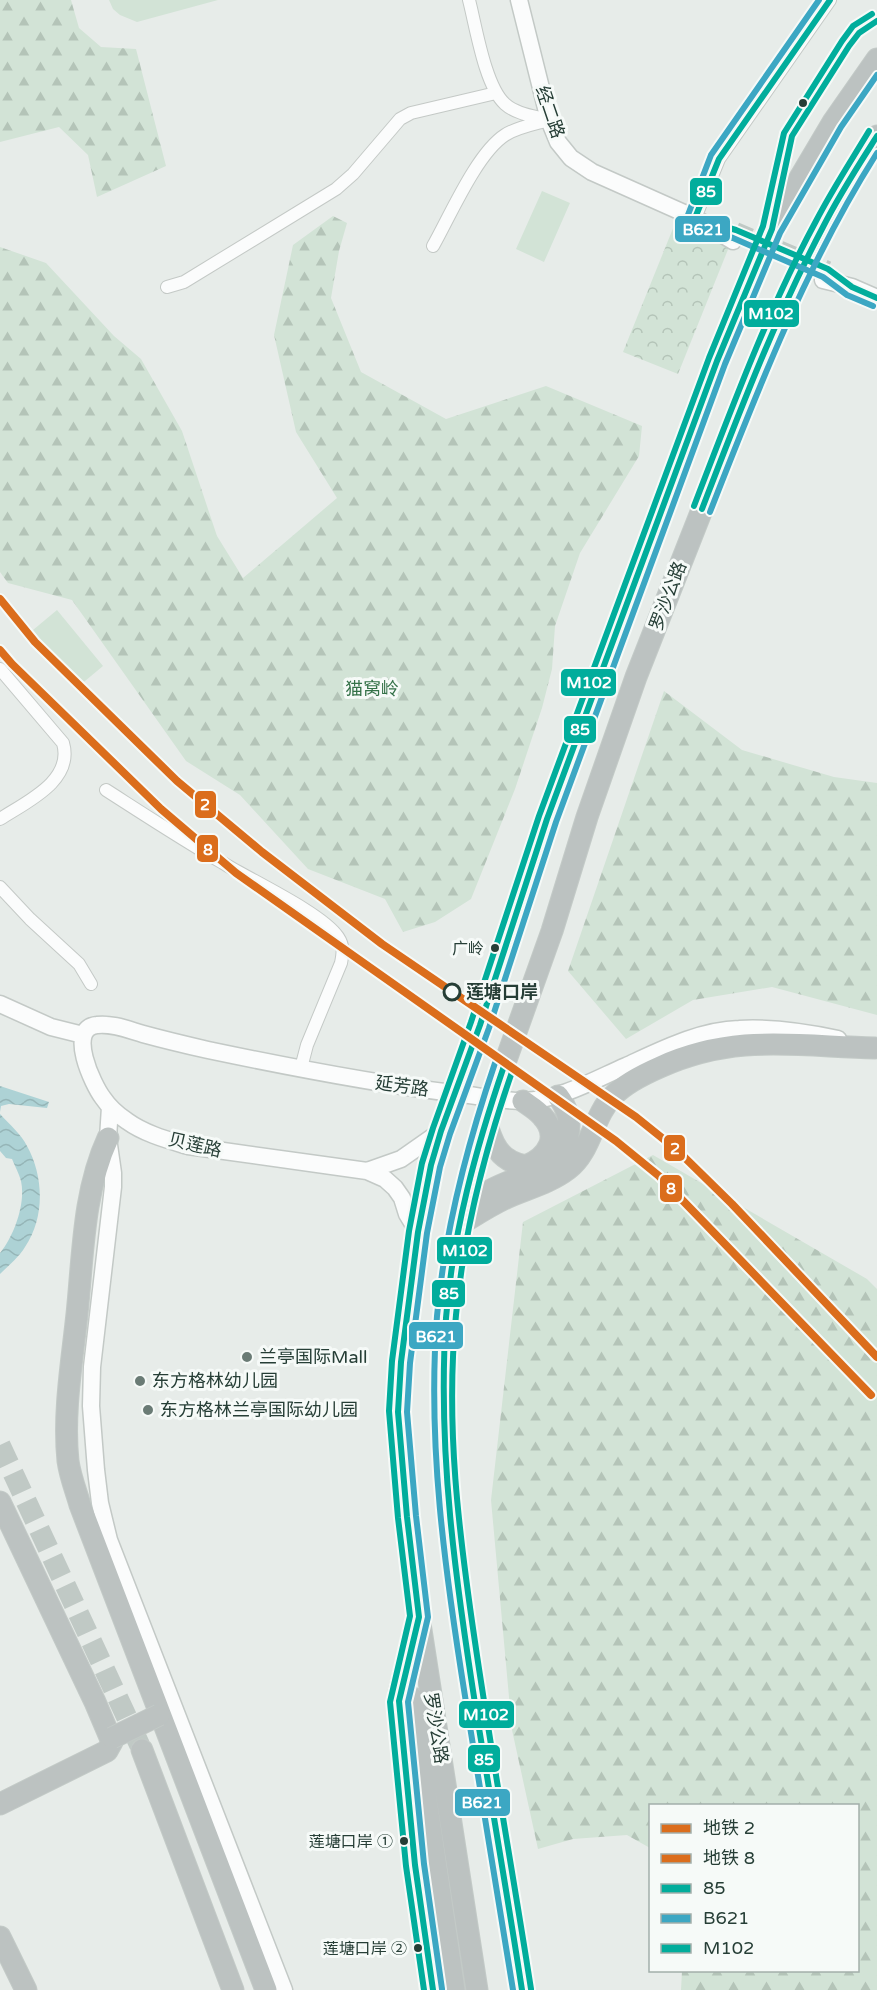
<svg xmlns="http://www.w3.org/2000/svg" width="877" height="1990" font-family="'Varela Round','Noto Sans SC',sans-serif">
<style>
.green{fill:#d2e3d6}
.forest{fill:url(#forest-firs)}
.park{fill:url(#park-crowns)}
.water{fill:url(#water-waves)}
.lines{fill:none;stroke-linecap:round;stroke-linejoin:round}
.secondary-tunnel{stroke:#c0c9c5;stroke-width:16;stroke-dasharray:16 8;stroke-linecap:butt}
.highway-tunnel{stroke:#c0c9c5;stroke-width:21;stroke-dasharray:21 10;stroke-linecap:butt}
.street-casing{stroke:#c4c9c6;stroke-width:14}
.secondary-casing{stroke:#c3c9c6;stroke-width:19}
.highway-casing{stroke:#c3cac7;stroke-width:23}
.street{stroke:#fbfcfc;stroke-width:12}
.secondary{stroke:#fbfcfc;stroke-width:16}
.highway{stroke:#bcc2c1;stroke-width:21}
.highway-bridge-casing{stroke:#c3cac7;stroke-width:23;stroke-linecap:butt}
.highway-bridge{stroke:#bcc2c1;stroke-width:21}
.bus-1-casing{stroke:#f6faf8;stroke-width:10}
.bus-2-casing{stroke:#f6faf8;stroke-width:10}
.bus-3-casing{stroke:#f6faf8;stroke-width:10}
.bus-1{stroke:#01ad9c;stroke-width:6}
.bus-2{stroke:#3ca7c3;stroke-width:6}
.bus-3{stroke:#01ad9c;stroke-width:6}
.metro-1-casing{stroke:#f6faf8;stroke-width:12}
.metro-2-casing{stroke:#f6faf8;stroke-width:12}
.metro-1{stroke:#db6d1c;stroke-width:8}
.metro-2{stroke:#db6d1c;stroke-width:8}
.bus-dot{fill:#263e36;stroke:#f6faf8;stroke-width:2}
.stop-dot{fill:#f6faf8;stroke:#263e36;stroke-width:3}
.poi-dot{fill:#6a7b75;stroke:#f6faf8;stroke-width:2}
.labels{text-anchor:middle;stroke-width:6;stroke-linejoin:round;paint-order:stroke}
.bus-label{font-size:16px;fill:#263e36;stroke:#f6faf8;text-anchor:end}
.street-label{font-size:18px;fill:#263e36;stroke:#f6faf8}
.park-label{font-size:18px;fill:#347148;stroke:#f6faf8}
.stop-label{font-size:18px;font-weight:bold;fill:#263e36;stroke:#f6faf8;text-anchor:start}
.poi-label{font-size:18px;fill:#263e36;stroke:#f6faf8;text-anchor:start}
.line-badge{stroke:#f6faf8;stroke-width:2}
.badge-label{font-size:16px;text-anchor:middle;font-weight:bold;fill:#fff}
</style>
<defs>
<pattern id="forest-firs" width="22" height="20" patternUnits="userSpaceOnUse" patternTransform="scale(1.5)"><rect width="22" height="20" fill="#d2e3d6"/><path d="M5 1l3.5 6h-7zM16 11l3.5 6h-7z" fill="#b4c4b8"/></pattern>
<pattern id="park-crowns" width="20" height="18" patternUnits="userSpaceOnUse" patternTransform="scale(1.5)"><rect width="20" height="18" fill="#d2e3d6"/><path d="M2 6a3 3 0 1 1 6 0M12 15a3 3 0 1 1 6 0" fill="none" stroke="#b4c4b8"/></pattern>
<pattern id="water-waves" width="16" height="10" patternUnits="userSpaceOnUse" patternTransform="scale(1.5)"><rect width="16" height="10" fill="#add2d5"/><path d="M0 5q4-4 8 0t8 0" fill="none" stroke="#95b5b7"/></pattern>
</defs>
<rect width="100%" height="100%" fill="#e7ece9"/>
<path class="green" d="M109,0H218L137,22L120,15L113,9Z
M542,191L570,203L544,262L516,249Z
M57,610L103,666L79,686L33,630Z"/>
<path class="forest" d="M0,0H71L79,28L101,47L136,49L166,166L97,197L88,155L59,127L0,142Z
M333,216L347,223L339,251L331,298L361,372L446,419L546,386L642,426L639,456L580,553L555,626L552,669L542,708L515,789L471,899L435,922L403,932L385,899L308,869L240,795L186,761L72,600L8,583L0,572V247L46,263L114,336L141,359L182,431L217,536L243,578L337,498L296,432L274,335L293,245Z
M664,691L742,750L834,777L877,783V1015L772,987L693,1000L626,1039L568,971Z
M653,1155L867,1279L877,1289V1990H681L682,1971L858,1970V1806H650V1848L627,1835L573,1839L538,1849L512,1730L491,1500L523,1222Z"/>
<path class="park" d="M676,221L731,242L678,374L623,352Z"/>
<path class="water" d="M0,1086L49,1102L47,1108L9,1104L1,1106L0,1112Z
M0,1114C9,1124 21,1134 27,1146C44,1177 45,1217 25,1247C19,1257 9,1265 0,1274V1253C14,1236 26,1203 21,1181C19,1174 15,1166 12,1159L6,1158L0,1151Z"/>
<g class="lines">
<path class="secondary-tunnel" d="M736,230L828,269"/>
<path class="highway-tunnel" d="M0,1445L142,1750"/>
<g class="street-casing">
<path id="street" d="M469,0C476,27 485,86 505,104C516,114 534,116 548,120
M695,218L719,159L830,0
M433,246C450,216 477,153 505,135C517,127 535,124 549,120
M167,287L184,282L336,189L353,174L400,119L411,113L496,93
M0,669L63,743C74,781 26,802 0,819
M106,790C145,815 183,840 223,863C250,880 322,913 338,937C344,946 343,953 341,963L307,1045L301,1068
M0,887L30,919L79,964L91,984"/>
</g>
<g class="secondary-casing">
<path id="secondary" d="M519,0L549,120L558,142L571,158L592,172L695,218L733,241
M823,280L852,287L877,298
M0,1004L51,1027L83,1035
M110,1107L108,1138L113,1173V1187L92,1367L91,1406L96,1470L100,1503L109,1540L284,1990
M367,1171L401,1159L441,1131
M418,1232L407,1214L402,1198L395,1188L385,1179L367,1171L188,1146C168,1140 145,1134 127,1121C118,1115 109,1107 103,1098C93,1085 66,1028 97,1025C112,1023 129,1030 143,1034C165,1040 186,1045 208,1050C289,1067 370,1083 452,1093C475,1095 500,1101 523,1101C560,1100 594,1080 626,1066C661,1050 700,1030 739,1029C772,1027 805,1032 838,1039"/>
</g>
<g class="highway-casing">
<path id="highway" d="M465,1066L547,819L609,649L717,361L772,229L801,176L833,122L877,59
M501,1074L552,931L587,817L636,677L754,378L783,308L818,234L859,163L877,136
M448,1111L431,1165L418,1232L405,1321L398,1412L407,1517L419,1617L477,1990
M485,1118L459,1225L452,1268L444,1369L443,1421L452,1546L478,1723L522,1990
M485,1118C492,1143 498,1161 526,1166C548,1157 561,1136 542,1116C537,1110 530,1106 523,1101
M108,1138C83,1192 83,1256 77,1314C72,1362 63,1413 68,1461C70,1476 76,1491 80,1505L266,1990
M470,1207C495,1174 558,1180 568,1135C571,1119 567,1108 558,1096
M459,1225C474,1216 489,1206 506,1198C526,1189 550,1183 568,1169C591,1152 593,1116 613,1096C625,1083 644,1074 660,1067C735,1033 796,1046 875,1048
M0,1502L95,1702L112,1742L107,1751L0,1804
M417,1623L399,1692V1711L415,1865L433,1990
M411,1697L454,1990
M142,1750L233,1990
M0,1937L26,1990"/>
</g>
<use href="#street" class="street"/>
<use href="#secondary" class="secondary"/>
<use href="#highway" class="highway"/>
<g class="highway-bridge-casing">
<path id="highway-bridge" d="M448,1111L465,1066
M485,1118L501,1074
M112,1738L159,1715"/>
</g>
<use href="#highway-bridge" class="highway-bridge"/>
<g class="bus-1-casing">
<path id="bus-1" d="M830,0L719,159L695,218L736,230L828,269L852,287L877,298
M702,509C739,413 775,318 823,227C839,195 858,166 877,136
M504,1066C476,1148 453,1231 446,1318C437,1451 456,1584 477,1716C492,1807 508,1899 522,1990
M433,1990L415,1865L399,1701L419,1617L407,1517L398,1412L401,1362L418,1232L431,1165L441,1131L480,1025L547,819L717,361L772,229L792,136L849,46L859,33L877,21"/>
</g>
<g class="bus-2-casing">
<path id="bus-2" d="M819,0L711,155L686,220L692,226L733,238L823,277L847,295L873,306
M710,512C758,389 806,265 877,153
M495,1063C467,1145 445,1228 437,1316C427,1443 445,1571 465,1696C481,1794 497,1892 513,1990
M442,1989L424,1864L408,1702L428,1617L416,1516L407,1412L410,1363L427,1233L440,1167L450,1134L489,1028L556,822L725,364L780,233L841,127L877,75"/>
</g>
<g class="bus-3-casing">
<path id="bus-3" d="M694,506C731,410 767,312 816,221C832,190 851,161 869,131
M513,1069C485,1149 464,1230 456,1315C445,1424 459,1534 475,1642C492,1758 513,1873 531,1989
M424,1990L406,1866L390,1702L410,1616L398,1518L389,1411L392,1361L409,1231L422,1163L433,1128L471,1022L539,816L709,358L763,226L784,133L842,41L853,26L872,14"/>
</g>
<use href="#bus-1" class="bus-1"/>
<use href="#bus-2" class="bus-2"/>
<use href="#bus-3" class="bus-3"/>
<g class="metro-1-casing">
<path id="metro-1" d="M0,599L35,642L177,781L262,852L382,944L636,1117L677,1150L732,1204L877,1357"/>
</g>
<g class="metro-2-casing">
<path id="metro-2" d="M0,650L12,664L161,809L236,873L616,1141L659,1176L871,1395"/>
</g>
<use href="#metro-1" class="metro-1"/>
<use href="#metro-2" class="metro-2"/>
</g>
<g class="bus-dot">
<circle cx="803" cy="103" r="5"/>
<circle cx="495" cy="948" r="5"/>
<circle cx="404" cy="1841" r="5"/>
<circle cx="418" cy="1948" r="5"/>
</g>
<circle class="stop-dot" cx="452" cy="992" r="8"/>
<g class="poi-dot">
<circle cx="247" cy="1357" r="6"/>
<circle cx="140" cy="1381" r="6"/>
<circle cx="148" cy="1410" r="6"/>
</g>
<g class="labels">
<g class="bus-label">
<text x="484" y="954">广岭</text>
<text x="393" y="1847">莲塘口岸 ①</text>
<text x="407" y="1954">莲塘口岸 ②</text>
</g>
<g class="street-label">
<text transform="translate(550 112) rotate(71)" y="6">经二路</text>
<text transform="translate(668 596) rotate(-69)" y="6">罗沙公路</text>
<text transform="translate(402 1086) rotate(8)" y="6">延芳路</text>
<text transform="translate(195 1145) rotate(13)" y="6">贝莲路</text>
<text transform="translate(436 1728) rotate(81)" y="6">罗沙公路</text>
</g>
<g class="park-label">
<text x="372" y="695">猫窝岭</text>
</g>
<g class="stop-label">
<text x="466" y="998">莲塘口岸</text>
</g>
<g class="poi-label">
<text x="259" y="1363">兰亭国际Mall</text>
<text x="152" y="1387">东方格林幼儿园</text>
<text x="160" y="1416">东方格林兰亭国际幼儿园</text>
</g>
</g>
<g class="line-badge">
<rect x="689" y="177" width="34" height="29" rx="6" fill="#01ad9c"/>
<rect x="674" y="215" width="57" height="28" rx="6" fill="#3ca7c3"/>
<rect x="743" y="299" width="57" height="29" rx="6" fill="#01ad9c"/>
<rect x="560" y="668" width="57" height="29" rx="6" fill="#01ad9c"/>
<rect x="563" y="715" width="34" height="29" rx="6" fill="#01ad9c"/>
<rect x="194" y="790" width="23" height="29" rx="6" fill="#db6d1c"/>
<rect x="196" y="834" width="23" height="29" rx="6" fill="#db6d1c"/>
<rect x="663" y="1134" width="23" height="28" rx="6" fill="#db6d1c"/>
<rect x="659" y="1174" width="24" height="29" rx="6" fill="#db6d1c"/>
<rect x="436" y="1236" width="57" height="29" rx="6" fill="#01ad9c"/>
<rect x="431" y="1279" width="35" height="29" rx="6" fill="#01ad9c"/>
<rect x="408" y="1321" width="56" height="29" rx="6" fill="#3ca7c3"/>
<rect x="458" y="1700" width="57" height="29" rx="6" fill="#01ad9c"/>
<rect x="467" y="1744" width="34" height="29" rx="6" fill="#01ad9c"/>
<rect x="454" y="1788" width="57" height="29" rx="6" fill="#3ca7c3"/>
</g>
<g class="badge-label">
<text x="706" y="197">85</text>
<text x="703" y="235">B621</text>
<text x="771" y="319">M102</text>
<text x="589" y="688">M102</text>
<text x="580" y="735">85</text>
<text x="205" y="810">2</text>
<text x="208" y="855">8</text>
<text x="675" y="1154">2</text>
<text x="671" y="1194">8</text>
<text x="465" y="1256">M102</text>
<text x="449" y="1299">85</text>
<text x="436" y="1342">B621</text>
<text x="486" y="1720">M102</text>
<text x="484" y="1765">85</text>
<text x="482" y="1808">B621</text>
</g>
<rect x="649" y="1804" width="210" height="168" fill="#f6faf8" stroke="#a3afaa" stroke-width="1.5"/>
<rect x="661" y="1824" width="30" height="9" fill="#db6d1c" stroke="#a3afaa" stroke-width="1.5"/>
<text x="703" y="1834" font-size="18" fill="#263e36">地铁 2</text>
<rect x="661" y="1854" width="30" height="9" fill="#db6d1c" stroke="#a3afaa" stroke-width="1.5"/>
<text x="703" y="1864" font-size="18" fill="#263e36">地铁 8</text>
<rect x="661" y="1884" width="30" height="9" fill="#01ad9c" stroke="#a3afaa" stroke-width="1.5"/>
<text x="703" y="1894" font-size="18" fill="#263e36">85</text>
<rect x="661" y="1914" width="30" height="9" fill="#3ca7c3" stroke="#a3afaa" stroke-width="1.5"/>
<text x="703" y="1924" font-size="18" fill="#263e36">B621</text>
<rect x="661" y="1944" width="30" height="9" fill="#01ad9c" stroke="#a3afaa" stroke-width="1.5"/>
<text x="703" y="1954" font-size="18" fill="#263e36">M102</text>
</svg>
